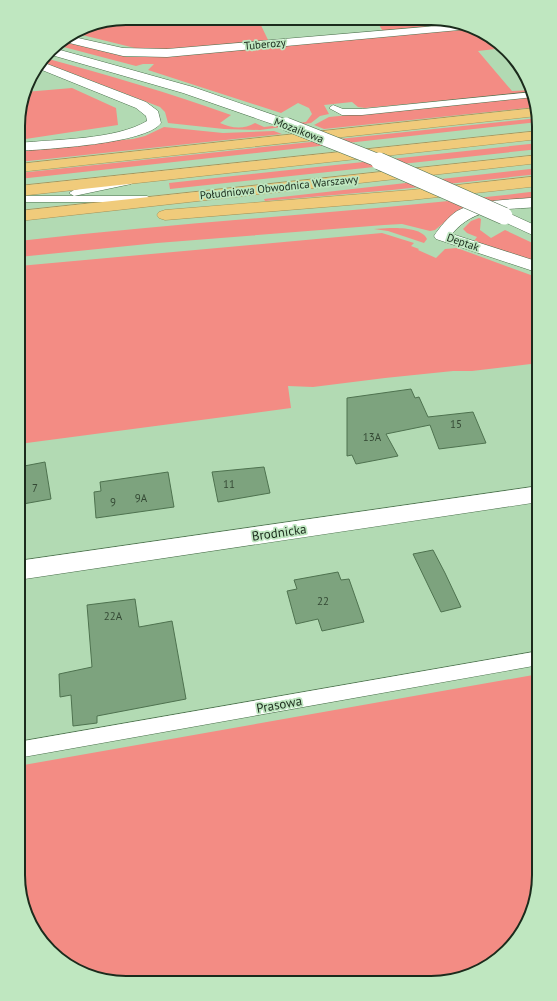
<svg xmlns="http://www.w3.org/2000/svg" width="557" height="1001" font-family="'PT Sans',sans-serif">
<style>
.green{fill:#f38c84}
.building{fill:#7da37e;stroke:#4e724f}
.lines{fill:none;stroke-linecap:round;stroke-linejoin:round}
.service-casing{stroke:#4d714e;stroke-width:1}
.minor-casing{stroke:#4d714e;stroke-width:1}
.tertiary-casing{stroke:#4d714e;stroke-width:1}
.motorway-casing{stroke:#a5935a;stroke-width:1}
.service{fill:#fff;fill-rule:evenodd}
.minor{fill:#fff;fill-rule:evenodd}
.tertiary{fill:#fff;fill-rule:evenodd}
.motorway{fill:#f0cb7b;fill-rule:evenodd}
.tertiary-bridge-far1-casing{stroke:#4d714e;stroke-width:14;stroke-linecap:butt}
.tertiary-bridge-casing{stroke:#4d714e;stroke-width:18;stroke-linecap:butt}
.tertiary-bridge-far1{stroke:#fff;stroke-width:13}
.tertiary-bridge{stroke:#fff;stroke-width:17}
.labels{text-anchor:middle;stroke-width:3.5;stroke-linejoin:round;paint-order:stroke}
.far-street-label{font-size:11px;fill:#1b2b1c;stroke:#bfe7c0}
.number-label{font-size:11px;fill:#344934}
.street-label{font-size:13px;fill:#1b2b1c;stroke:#bfe7c0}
.rim{fill:none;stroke:#1b2b1c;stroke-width:2}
</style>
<rect width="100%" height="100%" fill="#b2dab3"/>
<path class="green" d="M126,18L258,19L269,42L169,49H139L74,33L85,26Z
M376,20H445L451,27L384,33Z
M469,29L502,45L504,48L478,51L512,91L532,90L533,92L365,108L358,107L352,102L324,105L329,114L320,116L311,123L260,130L224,129L168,123L165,112L160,107L42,62L45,58C108,75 170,93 231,115L220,123C231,128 243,130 255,123L264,127L306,122L312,114L309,108L298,103L281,113L148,70L154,64H143L136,66L56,45L61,41L127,57H166L212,51Z
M72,88L116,108L118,125L19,140V112L25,92Z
M534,97L536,107L324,129L314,125L329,117Z
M538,118V122L19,179V173Z
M164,127L223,133L274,131L282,134L19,162V150L133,139L145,136Z
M539,143V149L170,189L169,183Z
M539,168V174L392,190L265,201L264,199Z
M539,191V199L457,212L435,230L430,231L402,224L384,225L157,243L19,257V241C192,221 366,212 539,191Z
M479,218L481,219L480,230L491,238L505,230L539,246V263L474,241L477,237L467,233L463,229L471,221Z
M390,228C401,228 422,228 427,239L424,243L388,231L374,229Z
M382,233L414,243L411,246L419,249L418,250L436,258L445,249L457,248L539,278V363L472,371H453L385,378L313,387L288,386L291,408L19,444V266Z
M539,674V882L516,941L466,977L431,983L112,982L55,956L24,910L18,875V766Z"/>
<path class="building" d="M411,389L415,398L419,397L428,417L473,412L486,443L439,449L430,425L386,434L398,456L356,464L352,455L347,456V398Z
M45,462L51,499L23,504L19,467Z
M264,467L270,493L218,502L212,472Z
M168,472L174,507L96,518L94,492L101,491L100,482Z
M433,550L445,573L461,607L441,612L413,554Z
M338,572L341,580L349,579L364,622L322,631L318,619L296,624L287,591L297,589L294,580Z
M135,599L139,627L172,621L186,699L97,716V723L73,726L71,695L60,697L59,674L92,667L87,605Z"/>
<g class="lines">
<g class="service-casing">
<path id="service" d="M533,92L534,97L362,115H342L329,108L333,105L343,109H362Z
M128,179L133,182L131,184L74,196L69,193L74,190Z
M19,196H147L152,199L147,202H19Z
M539,651V665L18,758V742Z"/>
</g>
<g class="minor-casing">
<path id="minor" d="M460,24L470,29L167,57L123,56L61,41L69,36L123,48L167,49Z
M42,62L146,102L158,111L161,123C146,144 46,149 19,151V143C56,139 115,140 147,121L146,116L136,108L37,68Z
M539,197V207C506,210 475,206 452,234L539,262V273L436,239L434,236C440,227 448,217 457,211C478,199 515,200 539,197Z
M539,486V502L18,580V561Z"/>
</g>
<g class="tertiary-casing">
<path id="tertiary" d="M53,48L193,87L291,121L293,124L291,127H281L183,93L48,54Z
M504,211L539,227V238L498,219L496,216L498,213Z"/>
</g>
<g class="motorway-casing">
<path id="motorway" d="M536,108L537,116L19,172V164Z
M539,131V139L19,196V186Z
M539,155V163L19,221V211Z
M539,176V186L411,200L165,220L159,218L157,215L159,212L165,210L411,190Z"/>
</g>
<use href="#service" class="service"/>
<use href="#minor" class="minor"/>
<use href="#tertiary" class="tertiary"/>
<use href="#motorway" class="motorway"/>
<g class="tertiary-bridge-far1-casing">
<path id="tertiary-bridge-far1" d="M286,124L382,162"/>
</g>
<g class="tertiary-bridge-casing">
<path id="tertiary-bridge" d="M379,161L504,216"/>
</g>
<use href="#tertiary-bridge-far1" class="tertiary-bridge-far1"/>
<use href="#tertiary-bridge" class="tertiary-bridge"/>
</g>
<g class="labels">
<g class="far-street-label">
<text transform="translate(265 44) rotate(-5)" y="4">Tuberozy</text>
<text transform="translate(299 130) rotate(21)" y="4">Mozaikowa</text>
<text transform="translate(279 187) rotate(-6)" y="4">Południowa Obwodnica Warszawy</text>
<text transform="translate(463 242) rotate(19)" y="4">Deptak</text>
</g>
<g class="number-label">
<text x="456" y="428">15</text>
<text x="372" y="441">13A</text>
<text x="229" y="488">11</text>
<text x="35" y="492">7</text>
<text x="141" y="502">9A</text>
<text x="113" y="506">9</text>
<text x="323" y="605">22</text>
<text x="113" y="620">22A</text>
</g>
<g class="street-label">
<text transform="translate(279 532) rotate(-8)" y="5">Brodnicka</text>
<text transform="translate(279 704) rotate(-10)" y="5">Prasowa</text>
</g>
</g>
<path d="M0 0H557V1001H0ZM126 25H431A101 101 0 0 1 532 126V875A101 101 0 0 1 431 976H126A101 101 0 0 1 25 875V126A101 101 0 0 1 126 25Z" fill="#bfe7c0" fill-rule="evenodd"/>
<path class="rim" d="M126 25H431A101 101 0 0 1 532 126V875A101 101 0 0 1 431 976H126A101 101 0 0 1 25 875V126A101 101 0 0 1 126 25Z"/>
</svg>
